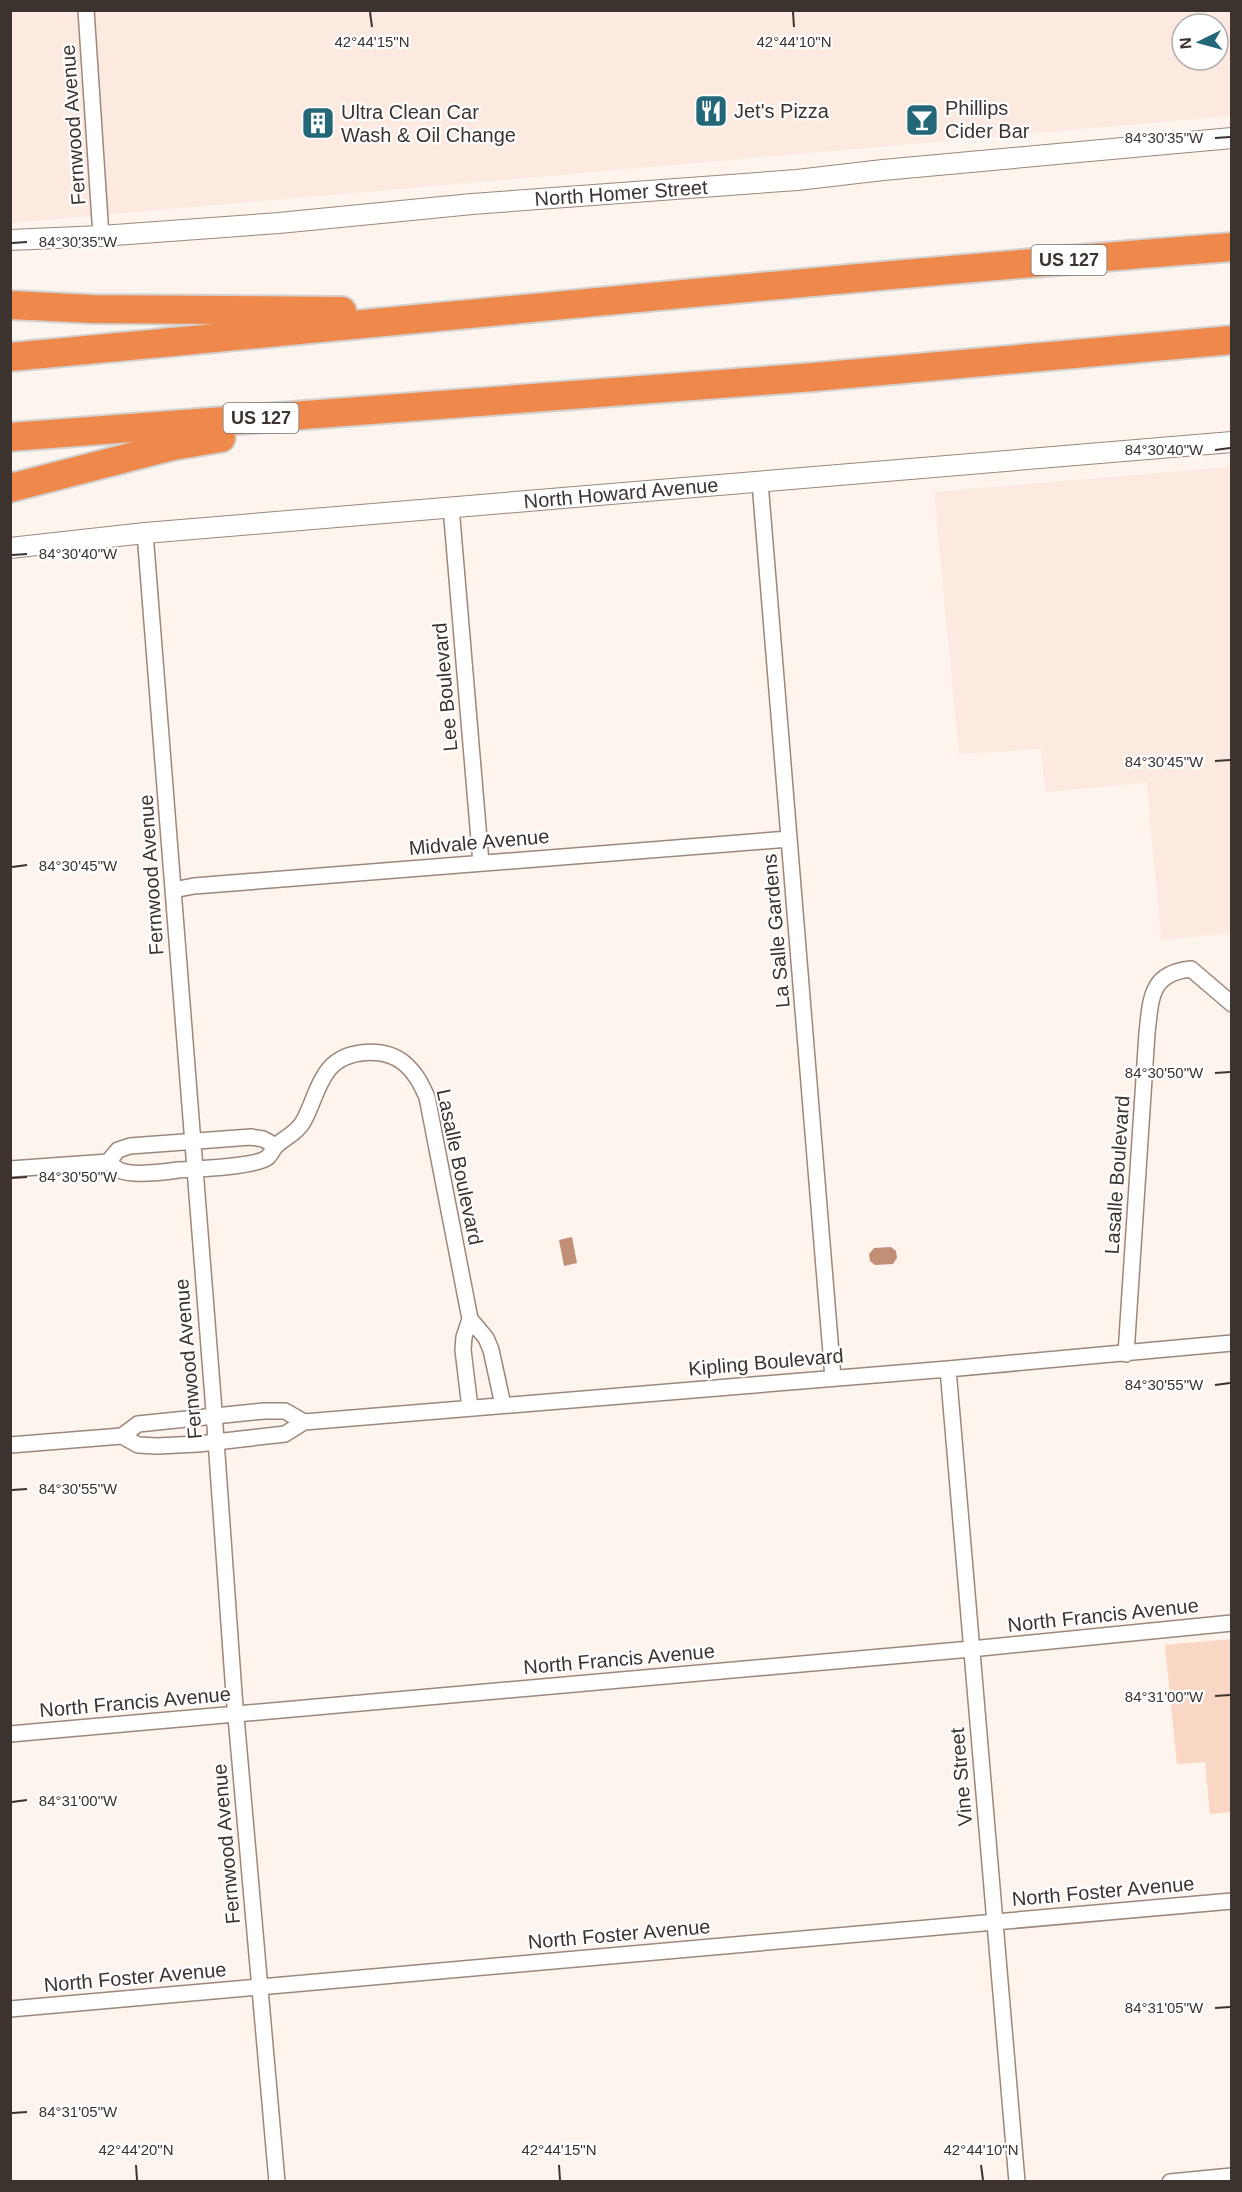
<svg xmlns="http://www.w3.org/2000/svg" width="1242" height="2192" font-family="Helvetica,sans-serif">
<style>
.built{fill:#fce9df;fill-rule:evenodd}
.green{fill:#fad7c4}
.water{fill:#c08f75}
.lines{fill:none;stroke-linecap:round;stroke-linejoin:round}
.minor-casing{stroke:#9c877b;stroke-width:18}
.tertiary-casing{stroke:#9c877b;stroke-width:22}
.motorway-casing{stroke:#d4d2d1;stroke-width:32}
.minor{stroke:#fff;stroke-width:15}
.tertiary{stroke:#fff;stroke-width:20}
.motorway{stroke:#ef894b;stroke-width:28}
.ticks{fill:none;stroke:#3c332f;stroke-width:2}
.labels{text-anchor:middle;stroke-width:4.5;stroke-linejoin:round;paint-order:stroke}
.shield{fill:#fff;stroke:#76706d;stroke-width:1.5}
.shield-label{font-size:18px;font-weight:bold;fill:#3c332f}
.poi-label{font-size:20px;fill:#3c332f;stroke:#fff;text-anchor:start}
.street-label{font-size:20px;fill:#3c332f;stroke:#fff}
.ticks-label{font-size:15px;text-anchor:middle;fill:#3c332f;stroke:#fff;stroke-width:4.5;stroke-linejoin:round;paint-order:stroke}
</style>
<rect width="100%" height="100%" fill="#fdf4ee"/>
<path class="built" d="M11,11H1231V116L11,223ZM1182,24H1218V60H1182Z
M1231,467V933L1161,940L1147,783L1045,792L1041,749L959,754L934,492Z"/>
<path class="green" d="M1231,1639V1812L1210,1814L1205,1762L1177,1764L1165,1645Z"/>
<path class="water" d="M572,1237L577,1263L564,1266L559,1240Z
M891,1247L896,1251L897,1258L893,1264L875,1265L870,1261L869,1254L874,1248Z"/>
<g class="lines">
<g class="minor-casing">
<path id="minor" d="M86,10L101,236
M760,482L833,1378
M451,507L481,863
M145,533L213,1398L234,1694L277,2182
M173,890L194,886L789,839
M108,1162L118,1150L130,1146L251,1137L263,1139L276,1146
M10,1169L108,1162C111,1164 115,1168 119,1170C131,1176 164,1172 178,1170C195,1169 257,1167 268,1157C271,1154 273,1149 276,1146C285,1137 296,1134 303,1122C313,1105 316,1085 329,1069C346,1049 384,1047 404,1063C416,1073 421,1084 427,1097L470,1319L486,1338L491,1350L503,1405
M470,1319L464,1337L463,1350L470,1408
M1126,1354L1147,1033C1151,998 1150,973 1191,969L1232,1004
M948,1369L1017,2182
M122,1436L138,1445L157,1446L198,1444L285,1434L304,1422L948,1369L1232,1343
M10,1445L122,1436L138,1424L264,1411H285L304,1422
M10,1734L971,1649L1232,1623
M10,2009L1232,1901
M1170,2182L1232,2176"/>
</g>
<g class="tertiary-casing">
<path id="tertiary" d="M10,240L101,236L279,223L472,204L797,180L883,170L1232,138
M10,548L145,533L1232,442"/>
</g>
<g class="motorway-casing">
<path id="motorway" d="M10,305L92,309L342,311
M10,357C417,320 824,278 1232,247
M10,437L814,377L1232,340
M10,488L173,446L221,438"/>
</g>
<use href="#minor" class="minor"/>
<use href="#tertiary" class="tertiary"/>
<use href="#motorway" class="motorway"/>
</g>
<path class="ticks" d="M370,12L372,27M793,12L794,27M1215,138L1230,137M12,243L27,242M1215,450L1230,448M12,555L27,554M1215,761L1230,760M12,867L27,865M1215,1073L1230,1072M12,1178L27,1177M1215,1385L1230,1383M12,1490L27,1489M1215,1696L1230,1695M12,1802L27,1800M1215,2008L1230,2007M12,2113L27,2112M136,2165L137,2180M559,2165L560,2180M981,2165L983,2180"/>
<defs>
<g id="restaurant-square" transform="scale(1.725)"><rect x="-9" y="-9" width="18" height="18" rx="4" fill="#236778" stroke="#fff"/><path d="M-5-6h1v4h1v-4h1v4h1v-4h1v5L-1.5 .5V6h-2V.5L-5-1ZM5-6V6H3V1.5H1.5Q1.5-4 5-6Z" fill="#fff"/></g>
<g id="bar-square" transform="scale(1.725)"><rect x="-9" y="-9" width="18" height="18" rx="4" fill="#236778" stroke="#fff"/><path d="M-6-5H6L.8 .8V4.5H3.5V6h-7V4.5H-.8V.8Z" fill="#fff"/></g>
<g id="building-square" transform="scale(1.725)"><rect x="-9" y="-9" width="18" height="18" rx="4" fill="#236778" stroke="#fff"/><path d="M-4-6H4V6H1V3H-1V6H-4ZM-2.5-4.3h1.7v1.8h-1.7ZM.8-4.3h1.7v1.8H.8ZM-2.5-1h1.7V.8h-1.7ZM.8-1h1.7V.8H.8Z" fill="#fff"/></g>
</defs>
<g fill-rule="evenodd">
<use href="#restaurant-square" x="711" y="111"/>
<use href="#bar-square" x="922" y="120"/>
<use href="#building-square" x="318" y="123"/>
</g>
<g class="labels">
<g class="shield">
<rect x="1031.5" y="245" width="75" height="30" rx="4.5"/>
<rect x="223.5" y="403" width="75" height="30" rx="4.5"/>
</g>
<g class="shield-label">
<text x="1069" y="266">US 127</text>
<text x="261" y="424">US 127</text>
</g>
<g class="poi-label">
<text x="945" y="115">Phillips<tspan x="945" dy="23">Cider Bar</tspan></text>
<text x="734" y="118">Jet's Pizza</text>
<text x="341" y="119">Ultra Clean Car<tspan x="341" dy="23">Wash &amp; Oil Change</tspan></text>
</g>
<g class="street-label">
<text transform="translate(73 125) rotate(-94)" y="7">Fernwood Avenue</text>
<text transform="translate(621 193) rotate(-4)" y="7">North Homer Street</text>
<text transform="translate(621 493) rotate(-5)" y="7">North Howard Avenue</text>
<text transform="translate(445 687) rotate(-95)" y="7">Lee Boulevard</text>
<text transform="translate(479 842) rotate(-5)" y="7">Midvale Avenue</text>
<text transform="translate(151 875) rotate(-94)" y="7">Fernwood Avenue</text>
<text transform="translate(776 931) rotate(-95)" y="7">La Salle Gardens</text>
<text transform="translate(460 1167) rotate(78)" y="7">Lasalle Boulevard</text>
<text transform="translate(1117 1175) rotate(-86)" y="7">Lasalle Boulevard</text>
<text transform="translate(188 1359) rotate(-95)" y="7">Fernwood Avenue</text>
<text transform="translate(766 1362) rotate(-5)" y="7">Kipling Boulevard</text>
<text transform="translate(1103 1615) rotate(-6)" y="7">North Francis Avenue</text>
<text transform="translate(619 1659) rotate(-5)" y="7">North Francis Avenue</text>
<text transform="translate(135 1702) rotate(-5)" y="7">North Francis Avenue</text>
<text transform="translate(961 1777) rotate(-95)" y="7">Vine Street</text>
<text transform="translate(226 1844) rotate(-95)" y="7">Fernwood Avenue</text>
<text transform="translate(1103 1891) rotate(-5)" y="7">North Foster Avenue</text>
<text transform="translate(619 1934) rotate(-5)" y="7">North Foster Avenue</text>
<text transform="translate(135 1977) rotate(-5)" y="7">North Foster Avenue</text>
</g>
</g>
<g class="ticks-label">
<text x="372" y="47">42°44'15"N</text>
<text x="794" y="47">42°44'10"N</text>
<text x="1164" y="143">84°30'35"W</text>
<text x="78" y="247">84°30'35"W</text>
<text x="1164" y="455">84°30'40"W</text>
<text x="78" y="559">84°30'40"W</text>
<text x="1164" y="767">84°30'45"W</text>
<text x="78" y="871">84°30'45"W</text>
<text x="1164" y="1078">84°30'50"W</text>
<text x="78" y="1182">84°30'50"W</text>
<text x="1164" y="1390">84°30'55"W</text>
<text x="78" y="1494">84°30'55"W</text>
<text x="1164" y="1702">84°31'00"W</text>
<text x="78" y="1806">84°31'00"W</text>
<text x="1164" y="2013">84°31'05"W</text>
<text x="78" y="2117">84°31'05"W</text>
<text x="136" y="2155">42°44'20"N</text>
<text x="559" y="2155">42°44'15"N</text>
<text x="981" y="2155">42°44'10"N</text>
</g>
<rect width="1242" height="2192" fill="none" stroke="#3c332f" stroke-width="24"/>
<g transform="translate(1200 42) rotate(265)"><circle r="28" fill="#ffffff" stroke="#b1adac" stroke-width="1.5"/>
<path d="M0-4.5L10 22L0 15L-10 22Z" fill="#236778"/>
<text y="-9" font-size="16" font-weight="bold" text-anchor="middle" fill="#3c332f">N</text>
</g>
</svg>
